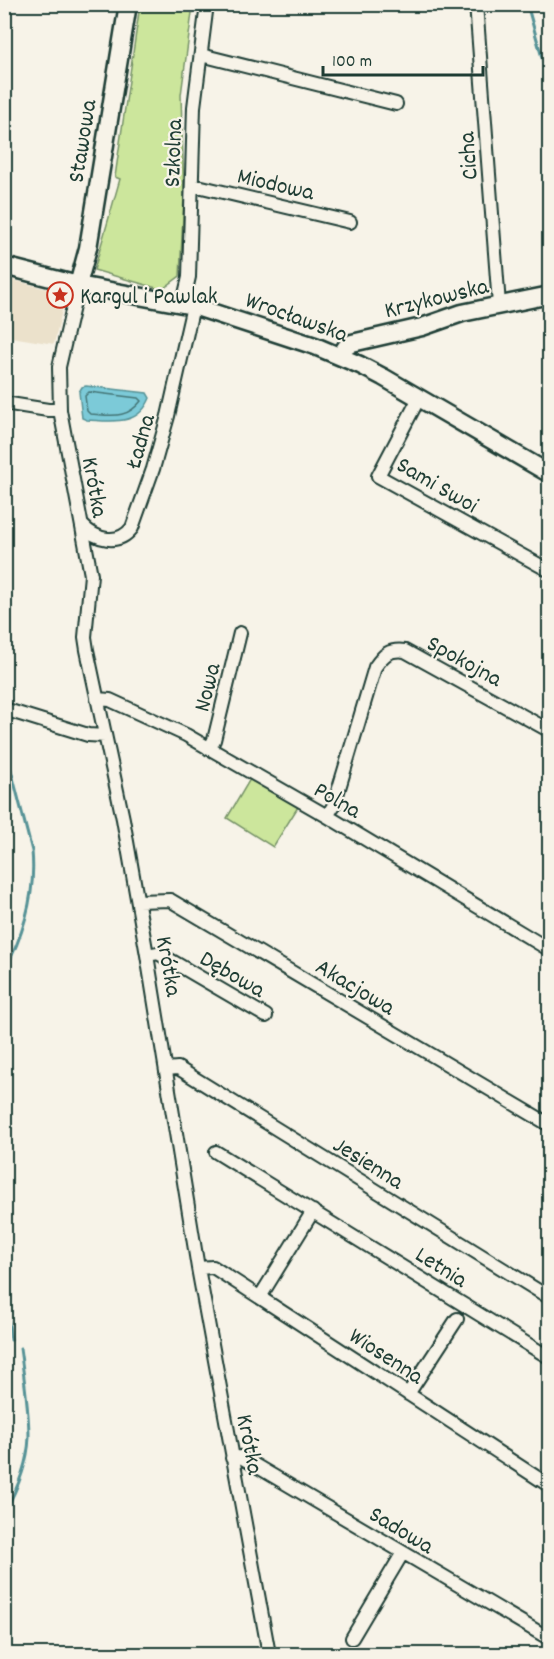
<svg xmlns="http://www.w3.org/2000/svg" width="554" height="1659" font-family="Dekko,sans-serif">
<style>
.built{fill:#ebe1cb}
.green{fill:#cce69c;stroke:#769268;stroke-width:1.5}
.water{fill:#7bcad8;stroke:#569296;stroke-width:1.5}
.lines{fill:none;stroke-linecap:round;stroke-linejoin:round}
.shore{stroke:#447576;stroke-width:1.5}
.stream{stroke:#569296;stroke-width:3}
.minor-casing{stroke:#1f3d34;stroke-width:16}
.tertiary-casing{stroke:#1f3d34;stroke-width:21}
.minor{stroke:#f7f3e8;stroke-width:12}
.tertiary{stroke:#f7f3e8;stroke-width:16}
.labels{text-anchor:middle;stroke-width:4.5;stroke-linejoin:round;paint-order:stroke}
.street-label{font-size:24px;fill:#1f3d34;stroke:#f7f3e8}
.poi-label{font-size:24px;fill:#1f3d34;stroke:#f7f3e8;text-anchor:start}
</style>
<rect width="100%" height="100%" fill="#f7f3e8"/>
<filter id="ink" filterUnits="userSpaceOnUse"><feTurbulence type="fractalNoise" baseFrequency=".0167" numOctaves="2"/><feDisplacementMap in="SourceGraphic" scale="12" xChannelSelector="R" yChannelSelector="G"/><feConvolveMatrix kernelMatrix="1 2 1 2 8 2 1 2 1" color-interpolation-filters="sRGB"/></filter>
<g filter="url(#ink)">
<path class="built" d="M5,278L66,294L54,344L5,336Z"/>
<path class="green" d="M140,5H193L181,95L184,196L180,276L164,288L160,289L94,270L120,179L115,177Z
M250,779L298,807L273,847L227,818Z"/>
<path class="water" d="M86,386L147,393L150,398C138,427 111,421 87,420L82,418L79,392L82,387Z"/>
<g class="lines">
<path class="shore" d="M89,392L138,398L141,401C126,420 111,415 90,414L87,411L85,396Z"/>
<path class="stream" d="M527,4L550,86
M547,461L550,458
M4,743L32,851C36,894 24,934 4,972
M4,1285L11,1340
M4,1513C17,1490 28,1464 29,1437C29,1408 24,1378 20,1348"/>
<g class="minor-casing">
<path id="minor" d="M476,4L499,305
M201,55L396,104
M192,187H202L350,222
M78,285L59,367L60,410L91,575L85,637L87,650L123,819L147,955L198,1268L269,1654
M183,303L189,277L194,107L207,4
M419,398L378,476L550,571
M4,403L48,410H60
M82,525C96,540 118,546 132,528L153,469L168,416L193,306
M97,699L110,700L186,735L327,816L550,950
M4,709L88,735L105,736
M209,749L214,740L240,633
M327,816L334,805L375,667C384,654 389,649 405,651L550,731
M138,901L170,900L550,1125
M147,955L158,953L266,1016
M166,1069L178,1068L550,1298
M216,1152L550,1358
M198,1268L213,1267L550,1486
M260,1297L313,1211
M408,1394L457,1319
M232,1458L241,1457L550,1639
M352,1638L402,1554"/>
</g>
<g class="tertiary-casing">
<path id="tertiary" d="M4,266L78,285L193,306L315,346L360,365L383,377L550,474
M78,285L88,248L128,4
M340,356L346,347L352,343L422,327L462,313L550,295"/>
</g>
<use href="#minor" class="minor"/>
<use href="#tertiary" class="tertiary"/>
</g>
</g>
<defs>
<g id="sight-ring" transform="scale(1.35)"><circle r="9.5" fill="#f7f3e8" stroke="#c8321e" stroke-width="1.5"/><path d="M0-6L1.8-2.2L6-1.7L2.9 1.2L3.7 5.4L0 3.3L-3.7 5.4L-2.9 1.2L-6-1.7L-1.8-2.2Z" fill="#c8321e"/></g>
</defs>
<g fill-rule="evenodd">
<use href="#sight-ring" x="60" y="295"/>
</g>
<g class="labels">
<g class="street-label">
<text transform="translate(81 141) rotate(-81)" y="8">Stawowa</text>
<text transform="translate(172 153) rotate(-88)" y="8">Szkolna</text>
<text transform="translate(467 156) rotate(-94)" y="8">Cicha</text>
<text transform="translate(276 183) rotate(13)" y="8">Miodowa</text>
<text transform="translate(436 297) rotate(-14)" y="8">Krzykowska</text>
<text transform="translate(297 316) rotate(20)" y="8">Wrocławska</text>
<text transform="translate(139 441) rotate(-74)" y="8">Ładna</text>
<text transform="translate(438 484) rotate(30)" y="8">Sami Swoi</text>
<text transform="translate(96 487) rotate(80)" y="8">Krótka</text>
<text transform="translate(465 660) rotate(29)" y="8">Spokojna</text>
<text transform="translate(206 687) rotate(-76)" y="8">Nowa</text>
<text transform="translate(338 799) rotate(30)" y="8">Polna</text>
<text transform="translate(170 966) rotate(80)" y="8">Krótka</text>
<text transform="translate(233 973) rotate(30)" y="8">Dębowa</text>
<text transform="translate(356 986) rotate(31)" y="8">Akacjowa</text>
<text transform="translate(369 1162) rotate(32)" y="8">Jesienna</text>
<text transform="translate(442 1266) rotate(32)" y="8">Letnia</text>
<text transform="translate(387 1355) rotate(33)" y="8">Wiosenna</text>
<text transform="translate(251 1444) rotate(79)" y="8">Krótka</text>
<text transform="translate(402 1529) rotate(31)" y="8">Sadowa</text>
</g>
<g class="poi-label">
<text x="80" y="303">Kargul i Pawlak</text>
</g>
</g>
<rect width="554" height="1659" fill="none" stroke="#f7f3e8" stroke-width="24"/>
<rect x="12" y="12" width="530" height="1635" fill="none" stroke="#1f3d34" stroke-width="2" filter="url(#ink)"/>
<path d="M323 66v9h160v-9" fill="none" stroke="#1f3d34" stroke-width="3"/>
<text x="332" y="66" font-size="18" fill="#1f3d34" stroke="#f7f3e8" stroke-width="4.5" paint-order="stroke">100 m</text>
</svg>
